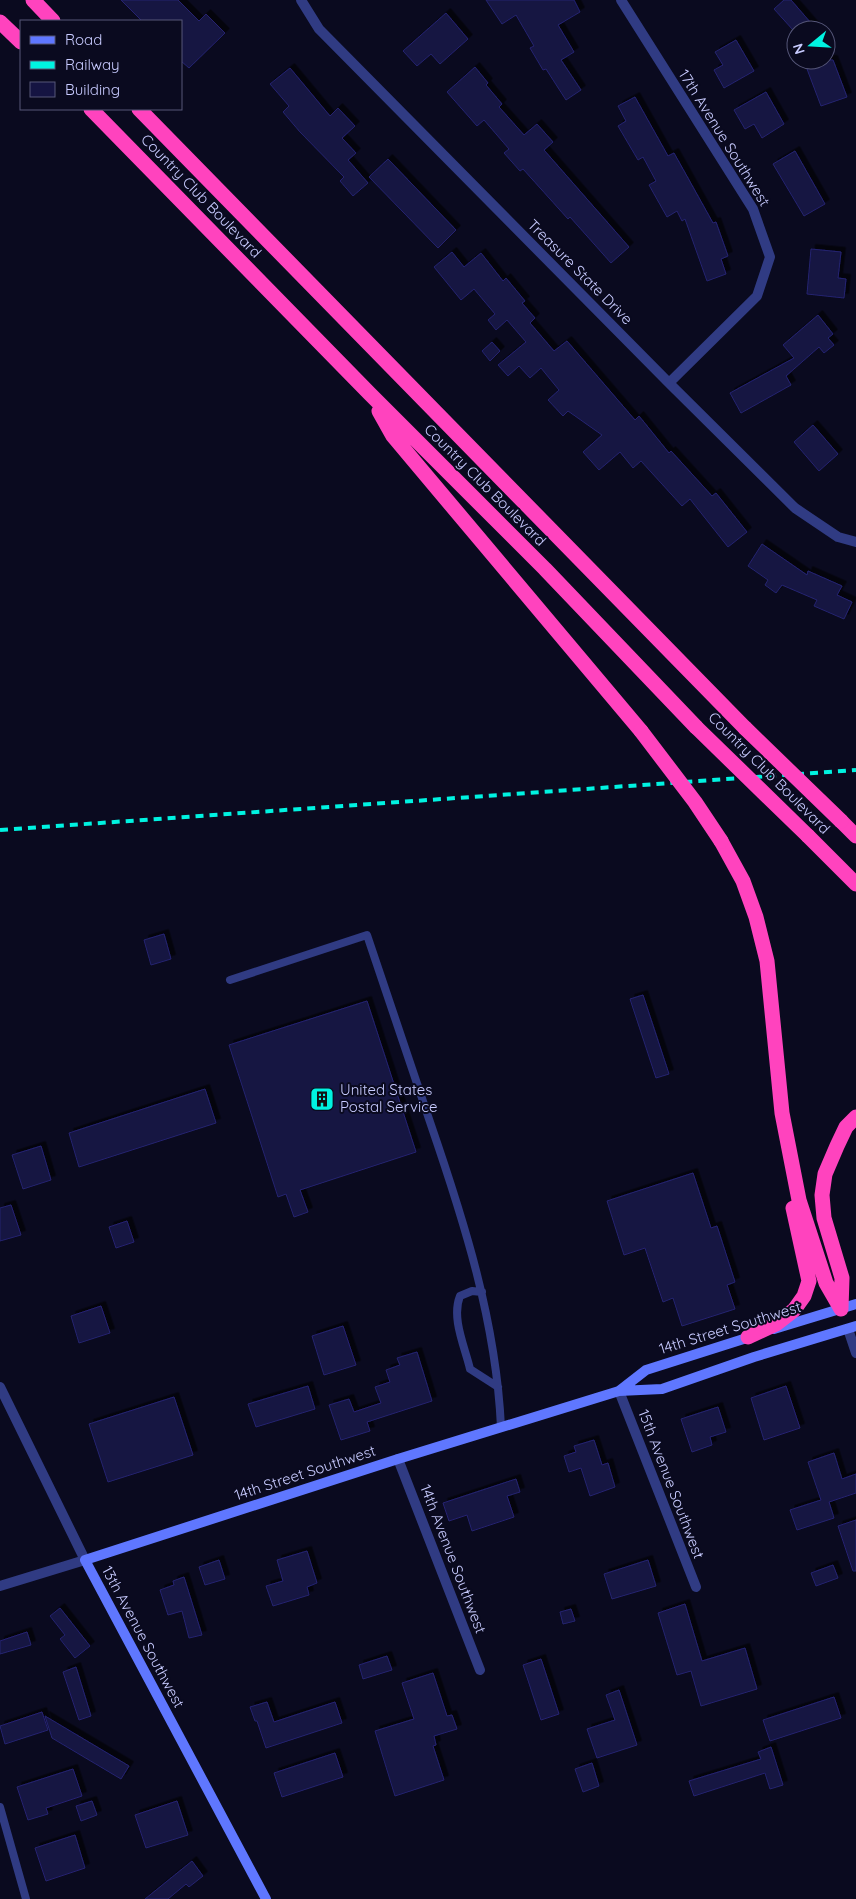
<svg xmlns="http://www.w3.org/2000/svg" width="856" height="1899" font-family="Quicksand,sans-serif">
<style>
.building{fill:#151442;stroke:#252470;filter:url(#shadow)}
.lines{fill:none;stroke-linecap:round;stroke-linejoin:round}
.lane{stroke:#303b83;stroke-width:8}
.street{stroke:#303b83;stroke-width:10}
.secondary{stroke:#5f77ff;stroke-width:10}
.highway{stroke:#ff43be;stroke-width:15}
.rail{stroke:#00f3e1;stroke-width:4;stroke-dasharray:8 6;stroke-linecap:butt}
.highway-bridge{stroke:#ff43be;stroke-width:15}
.labels{text-anchor:middle;stroke-width:4;stroke-linejoin:round;paint-order:stroke}
.street-label{font-size:15px;fill:#c8cbff;stroke:#0a0a1f}
.poi-label{font-size:15px;fill:#c8cbff;stroke:#0a0a1f;text-anchor:start}
</style>
<defs>
<filter id="shadow"><feDropShadow dx="4.5" dy="-4.5" stdDeviation="0" flood-color="#0009"/></filter>
</defs>
<rect width="100%" height="100%" fill="#0a0a1f"/>
<path class="building" d="M121,0H178L199,21L206,14L225,33L189,68L181,61V21H142Z
M486,0H574L580,12L558,25L574,52L561,60L581,90L566,100L546,69L543,70L530,48L534,46L516,15L502,24Z
M784,0H791L817,30H793L774,9Z
M446,13L468,39L440,64L431,54L417,66L403,51Z
M736,40L754,71L724,88L714,70L723,65L715,52Z
M811,60H833L847,97L821,106L807,69L816,66Z
M475,67L488,83L486,85L502,104L499,107L524,135L537,124L553,142L544,150L629,247L611,263L570,217L568,219L523,169L520,171L504,153L509,149L484,120L477,126L447,92Z
M290,68L330,116L338,108L355,126L342,138L356,153L348,160L368,183L353,196L340,181L344,177L300,132L283,112L289,106L270,84Z
M766,92L784,124L762,138L754,124L745,129L734,110Z
M635,97L668,156L674,153L713,223L716,222L728,256L721,259L726,274L707,281L685,219L682,221L677,211L667,217L649,185L656,181L643,157L638,160L618,126L626,121L618,106Z
M795,151L825,204L804,216L773,164Z
M388,159L456,230L438,248L369,177Z
M811,249L841,252L838,278L846,279L844,298L807,294Z
M452,252L464,267L481,253L503,281L506,278L525,301L522,303L535,318L530,323L554,351L567,341L635,420L639,416L669,453L671,451L712,496L716,493L747,532L728,547L690,499L682,506L641,461L633,468L620,452L599,470L583,452L602,435L568,411L563,416L548,400L559,390L541,368L530,378L519,366L508,376L498,365L526,342L507,320L496,330L488,320L495,314L474,289L461,300L434,267Z
M818,315L833,334L828,338L834,345L824,353L819,347L786,376L791,385L741,413L730,393L794,358L783,345Z
M492,342L500,351L490,361L482,351Z
M813,425L838,454L819,471L794,442Z
M762,544L807,575L808,571L842,586L837,595L852,602L844,619L814,606L817,600L782,585L776,593L765,585L768,580L748,566Z
M164,934L171,959L151,965L144,940Z
M643,995L669,1074L656,1078L630,999Z
M367,1001L416,1152L300,1190L308,1212L294,1217L286,1194L278,1197L229,1045Z
M205,1089L216,1123L79,1167L69,1133Z
M41,1146L51,1180L23,1189L12,1155Z
M693,1173L711,1228L717,1226L735,1282L727,1285L735,1309L682,1326L673,1298L663,1302L645,1248L624,1255L607,1201Z
M11,1205L21,1235L0,1241V1208Z
M127,1221L134,1242L116,1248L109,1227Z
M101,1306L110,1333L79,1343L71,1316Z
M343,1326L356,1365L324,1375L312,1336Z
M417,1352L432,1401L367,1422L370,1431L341,1440L329,1405L349,1399L354,1412L381,1403L375,1387L390,1382L386,1370L400,1365L397,1358Z
M308,1386L315,1409L256,1427L248,1404Z
M786,1386L800,1428L764,1440L751,1398Z
M174,1397L193,1455L108,1482L89,1424Z
M718,1407L726,1432L710,1437L712,1445L692,1452L681,1419Z
M594,1440L602,1465L608,1463L615,1487L590,1496L581,1468L569,1472L564,1456L576,1452L574,1446Z
M834,1453L842,1479L856,1474V1493L829,1502L834,1518L797,1530L790,1510L821,1500L808,1462Z
M516,1479L520,1492L507,1496L514,1517L472,1531L467,1515L449,1521L443,1503Z
M856,1520V1571H853L838,1526Z
M307,1551L317,1583L307,1587L309,1595L273,1606L266,1586L283,1581L277,1560Z
M219,1560L225,1579L205,1585L199,1567Z
M648,1560L656,1586L612,1599L604,1574Z
M833,1565L838,1578L816,1586L811,1573Z
M184,1577L202,1635L189,1638L182,1611L168,1615L160,1590L174,1585L173,1581Z
M685,1604L702,1661L745,1648L757,1689L701,1706L691,1671L677,1675L658,1613Z
M60,1608L90,1646L75,1658L60,1639L65,1635L50,1616Z
M571,1609L575,1621L563,1624L560,1612Z
M27,1632L31,1645L0,1654V1641Z
M387,1656L392,1670L363,1679L359,1665Z
M541,1659L559,1714L541,1720L523,1665Z
M76,1667L91,1716L79,1720L63,1672Z
M433,1673L447,1716L452,1715L457,1729L434,1736L436,1745L433,1746L444,1780L395,1796L375,1731L414,1719L402,1683Z
M619,1690L637,1745L597,1758L587,1729L615,1720L606,1695Z
M834,1697L841,1718L770,1741L763,1720Z
M267,1702L274,1722L335,1702L342,1723L266,1748L257,1721H255L250,1707Z
M42,1712L48,1730L5,1744L0,1726Z
M45,1716L129,1766L121,1779L52,1738Z
M771,1747L783,1785L770,1789L765,1773L694,1796L689,1781L761,1759L758,1752Z
M335,1753L343,1777L282,1797L274,1773Z
M592,1763L599,1786L583,1792L575,1769Z
M73,1769L82,1796L46,1808L48,1814L28,1820L17,1787Z
M92,1801L97,1815L81,1821L76,1806Z
M177,1801L188,1835L146,1848L135,1815Z
M75,1835L85,1868L46,1881L35,1848Z
M192,1861L203,1876L189,1887L186,1884L168,1899H145Z"/>
<g class="lines">
<path class="lane" d="M230,980L367,935C388,997 409,1059 430,1122C464,1221 496,1321 501,1427
M482,1292L472,1291L460,1296C451,1318 465,1347 470,1369L498,1387
M0,1807L26,1899"/>
<path class="street" d="M301,0L319,29L669,383L795,508L838,537L856,542
M621,0L753,209L770,257L757,296L669,383
M848,1329L856,1353
M0,1387L85,1560L0,1586
M619,1391L696,1587
M398,1459L480,1670"/>
<path class="secondary" d="M774,1329L856,1304
M619,1391L646,1370L753,1336
M266,1899L85,1560L398,1459L619,1391L662,1389L754,1357L856,1326"/>
<path class="highway" d="M33,0L53,21
M0,22L21,42
M91,109L370,394L545,569L696,727
M139,109L745,728
M379,411L393,436L641,731
M841,821L856,836
M808,836L856,884
M721,841L743,881L756,917L767,961L782,1113L799,1200L826,1283L841,1309
M841,1309L842,1278L824,1218L822,1195L825,1174L837,1146L846,1127L856,1117
M748,1337L776,1324L794,1310L804,1296L809,1281L793,1208"/>
<path class="rail" d="M0,830L856,770"/>
<path class="highway-bridge" d="M696,727L808,836
M745,728L841,821
M641,731L695,802L721,841"/>
</g>
<defs>
<g id="building-square" transform="scale(1.25)"><rect x="-9" y="-9" width="18" height="18" rx="4" fill="#00f3e1" stroke="#0a0a1f"/><path d="M-4-6H4V6H1V3H-1V6H-4ZM-2.5-4.3h1.7v1.8h-1.7ZM.8-4.3h1.7v1.8H.8ZM-2.5-1h1.7V.8h-1.7ZM.8-1h1.7V.8H.8Z" fill="#111"/></g>
</defs>
<g fill-rule="evenodd">
<use href="#building-square" x="322" y="1099"/>
</g>
<g class="labels">
<g class="street-label">
<text transform="translate(724 138) rotate(58)" y="5">17th Avenue Southwest</text>
<text transform="translate(201 196) rotate(46)" y="5">Country Club Boulevard</text>
<text transform="translate(580 272) rotate(45)" y="5">Treasure State Drive</text>
<text transform="translate(485 485) rotate(45)" y="5">Country Club Boulevard</text>
<text transform="translate(769 773) rotate(45)" y="5">Country Club Boulevard</text>
<text transform="translate(730 1328) rotate(-17)" y="5">14th Street Southwest</text>
<text transform="translate(305 1473) rotate(-18)" y="5">14th Street Southwest</text>
<text transform="translate(671 1484) rotate(69)" y="5">15th Avenue Southwest</text>
<text transform="translate(453 1559) rotate(69)" y="5">14th Avenue Southwest</text>
<text transform="translate(143 1637) rotate(62)" y="5">13th Avenue Southwest</text>
</g>
<g class="poi-label">
<text x="340" y="1095">United States<tspan x="340" dy="17">Postal Service</tspan></text>
</g>
</g>
<rect x="20" y="20" width="162" height="90" fill="#0a0a1f" stroke="#565779"/>
<rect x="30" y="36" width="25" height="8" fill="#5f77ff" stroke="#565779"/>
<text x="65" y="45" font-size="15" fill="#c8cbff">Road</text>
<rect x="30" y="61" width="25" height="8" fill="#00f3e1" stroke="#565779"/>
<text x="65" y="70" font-size="15" fill="#c8cbff">Railway</text>
<rect x="30" y="82" width="25" height="15" fill="#151442" stroke="#565779"/>
<text x="65" y="95" font-size="15" fill="#c8cbff">Building</text>
<g transform="translate(811 45) rotate(252)"><circle r="24" fill="#0a0a1f" stroke="#565779"/>
<path d="M0-4L9 19L0 12L-9 19Z" fill="#00f3e1"/>
<text y="-8" font-size="14" font-weight="bold" text-anchor="middle" fill="#c8cbff">N</text>
</g>
</svg>
